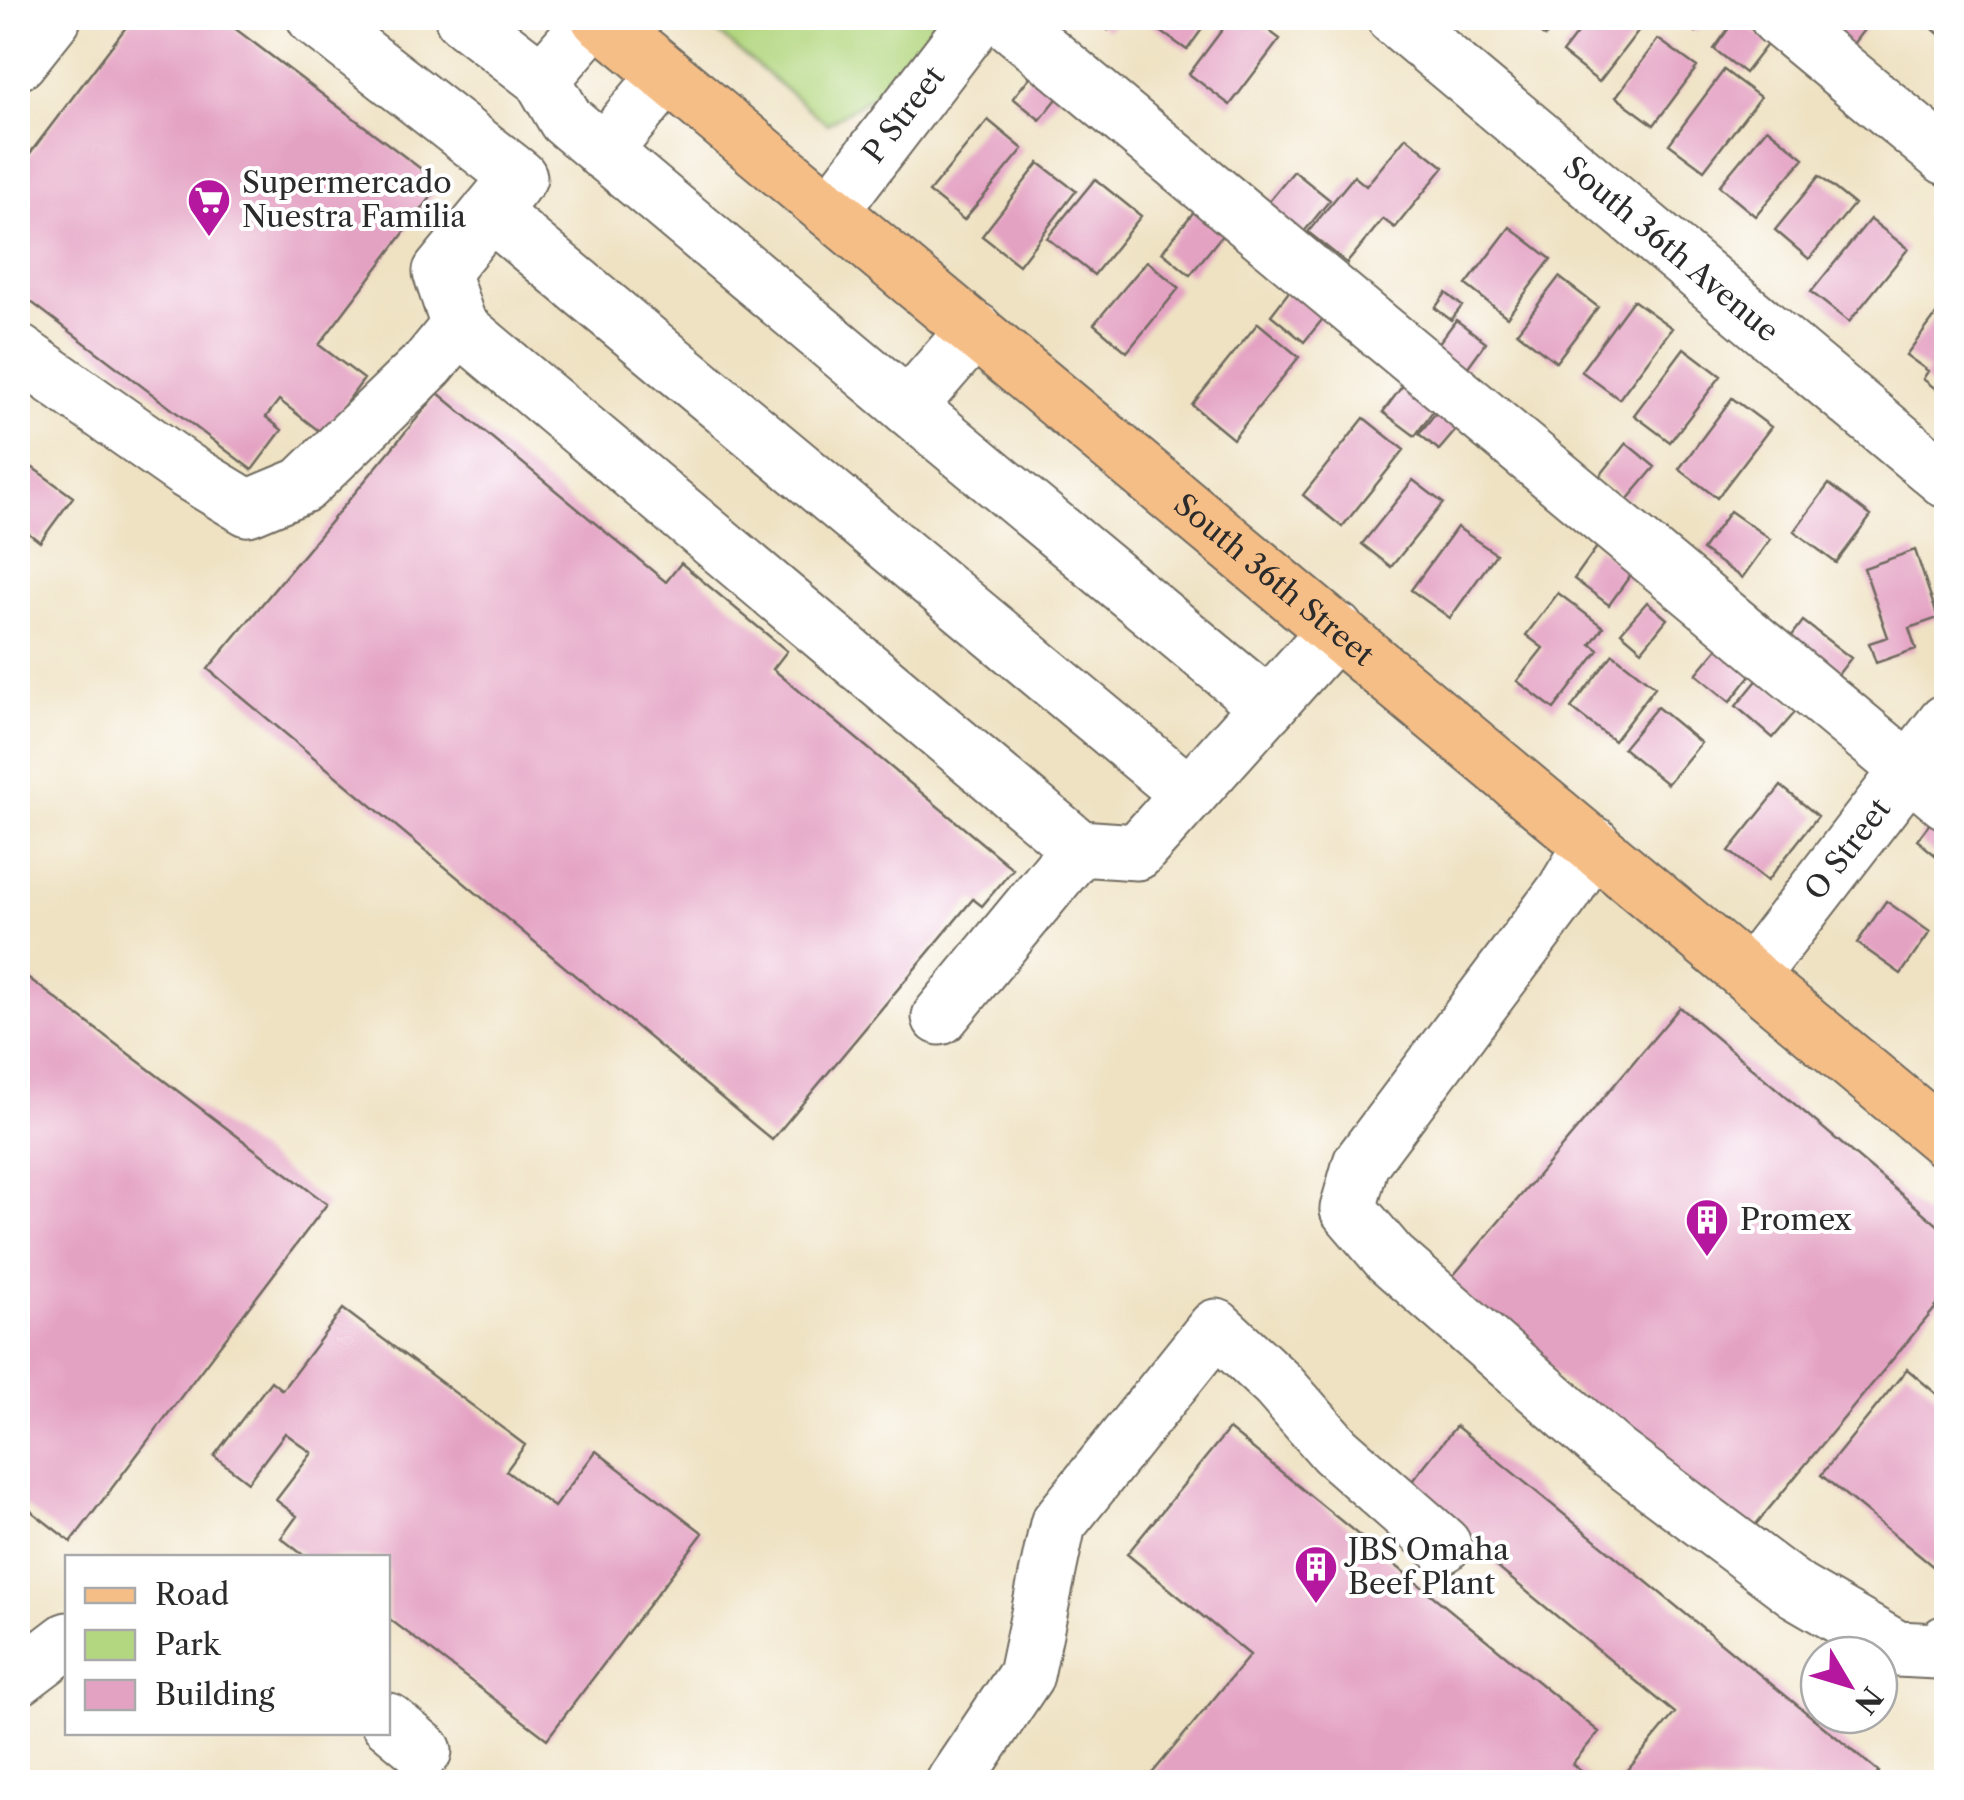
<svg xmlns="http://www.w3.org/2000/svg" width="1964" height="1800" font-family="'Libre Caslon Text',serif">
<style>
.green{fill:#b3d780;stroke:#6f8156;stroke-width:2.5}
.building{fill:#e4a2c3}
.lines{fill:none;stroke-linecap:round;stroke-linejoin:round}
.minor-casing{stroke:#706b60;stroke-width:59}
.major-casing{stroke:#706b60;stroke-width:59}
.minor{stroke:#fff;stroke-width:55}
.major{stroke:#f6be87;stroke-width:55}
.labels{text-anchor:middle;stroke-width:8;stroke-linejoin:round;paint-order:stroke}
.street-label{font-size:30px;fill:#2b2b2b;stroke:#fff}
.poi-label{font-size:30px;fill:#2b2b2b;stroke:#fff;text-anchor:start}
</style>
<rect width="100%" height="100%" fill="#fff"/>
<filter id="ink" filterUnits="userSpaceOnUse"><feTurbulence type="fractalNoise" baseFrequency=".01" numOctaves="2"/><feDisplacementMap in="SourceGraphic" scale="20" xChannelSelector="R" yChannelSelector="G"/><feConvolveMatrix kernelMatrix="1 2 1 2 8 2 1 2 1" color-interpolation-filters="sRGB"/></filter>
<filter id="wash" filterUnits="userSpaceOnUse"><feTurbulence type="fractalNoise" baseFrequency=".0048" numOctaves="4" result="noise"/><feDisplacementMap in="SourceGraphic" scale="40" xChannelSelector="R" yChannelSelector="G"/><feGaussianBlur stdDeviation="2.25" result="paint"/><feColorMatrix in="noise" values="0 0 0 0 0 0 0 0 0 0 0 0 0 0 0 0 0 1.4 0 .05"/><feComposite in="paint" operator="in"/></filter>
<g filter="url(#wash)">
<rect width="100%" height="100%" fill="#efe2c3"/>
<path class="green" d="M700,18H948L900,79L827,124Z"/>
<g id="blocks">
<path class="building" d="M133,18H221L441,184L319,345L364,379L323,434L279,400L266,417L282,430L252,470L18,292V169Z
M1092,18H1118L1108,30Z
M1148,18H1210L1187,50L1146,21Z
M1231,18H1252L1280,39L1230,105L1189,74Z
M1521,18H1560L1545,37Z
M1589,18H1648L1599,82L1562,53Z
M1678,18H1708L1696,32Z
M1736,18L1769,42L1745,73L1714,49Z
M1820,18H1865L1870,22L1846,53Z
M1940,18H1946V40L1932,28Z
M1658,39L1697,67L1654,125L1616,97Z
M1045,58L1072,80L1040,120L1013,98Z
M1724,70L1760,97L1704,170L1669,144Z
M988,120L1023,149L964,220L929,192Z
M1767,128L1804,158L1755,216L1719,186Z
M1406,137L1444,167L1395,228L1383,219L1347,263L1308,232L1354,176L1366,186Z
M1039,163L1076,191L1019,265L982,236Z
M1294,171L1330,200L1298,239L1262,210Z
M1819,176L1854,204L1809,259L1775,230Z
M1095,179L1141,216L1094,275L1047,238Z
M1207,195L1236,218L1190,275L1162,252Z
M1870,219L1908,249L1849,322L1811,292Z
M1510,227L1551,259L1507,317L1466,285Z
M1147,261L1179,288L1127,352L1094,324Z
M1301,276L1335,304L1304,342L1271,315Z
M1559,277L1598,307L1556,362L1517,332Z
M1446,293L1462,306L1451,320L1435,308Z
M1633,300L1672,328L1619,399L1581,371Z
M1946,302V397L1923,379L1928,371L1906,355Z
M1456,320L1486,342L1462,375L1432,352Z
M1258,323L1299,357L1233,439L1192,405Z
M1684,348L1721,376L1670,442L1634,415Z
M1412,373L1443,397L1415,436L1383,412Z
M438,393L666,582L681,563L787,651L773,669L1013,869L982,906L973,899L772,1140L208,669Z
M1732,398L1771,427L1717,498L1679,469Z
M1441,406L1462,423L1439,450L1419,434Z
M1364,418L1404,450L1342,527L1303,495Z
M1626,443L1655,467L1627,500L1599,477Z
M18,457L73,497L40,542L18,525Z
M1413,480L1443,503L1391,567L1362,544Z
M1829,484L1871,516L1836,563L1794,531Z
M1730,511L1770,539L1742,578L1702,550Z
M1457,527L1496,554L1450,618L1411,590Z
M1597,547L1632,573L1609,605L1574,579Z
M1915,550L1938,618L1909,628L1916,649L1876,663L1869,643L1888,637L1864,568Z
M1558,593L1603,627L1591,644L1599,650L1554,709L1517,681L1543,648L1526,635Z
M1647,602L1667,619L1642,650L1621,632Z
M1803,621L1851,658L1833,681L1785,645Z
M1722,643L1755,670L1730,702L1696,674Z
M1613,654L1655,687L1614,741L1571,708Z
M1760,677L1798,709L1773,738L1736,706Z
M1657,707L1701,743L1667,784L1623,748Z
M1781,786L1818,816L1767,881L1729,851Z
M1941,809L1946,814V864L1917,840Z
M1886,901L1930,932L1901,974L1857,943Z
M18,970L327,1204L71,1542L18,1501Z
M1680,1007L1946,1232V1295L1747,1535L1447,1283Z
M343,1309L525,1445L506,1471L554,1507L596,1451L703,1533L547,1739L388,1618V1558H307L281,1538L297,1516L276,1500L312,1453L285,1433L248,1482L214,1456L271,1381L282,1390Z
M1907,1369L1946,1402V1577L1821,1475Z
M1456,1426L1879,1772L1871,1782H1618L1675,1713L1404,1491Z
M1229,1429L1599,1732L1572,1764L1595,1782H1145L1250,1655L1127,1554Z"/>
</g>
</g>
<g filter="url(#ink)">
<use href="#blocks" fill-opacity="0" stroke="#706b60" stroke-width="2.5"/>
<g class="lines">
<g class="minor-casing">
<g id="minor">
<path d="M315,18L519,177"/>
<path d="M463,18L542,79L566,120L908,407L975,330"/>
<path d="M1004,18L1946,801"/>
<path id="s1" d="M1395,18L1946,480"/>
<path d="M1778,18L1946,157"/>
<path d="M18,62L53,18"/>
<path d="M542,79L595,18"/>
<path d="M603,152L667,75"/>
<path id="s2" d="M831,210L978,18"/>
<path d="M490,212L1189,794"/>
<path d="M459,326L441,272L513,184"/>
<path d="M18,352L187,471L248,508L303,485L429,363L459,326L1079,848L1137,852L1336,630"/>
<path d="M908,407L1268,706"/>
<path d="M1593,844L1564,892L1361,1163L1348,1209L1390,1258L1613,1453L1797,1591L1897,1649L1937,1651L1946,1643"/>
<path id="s3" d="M1750,976L1946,722"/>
<path d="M940,1017L1079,848"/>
<path d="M18,1678L68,1640"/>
<path d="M388,1721L424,1751"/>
<path d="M954,1782L1026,1675L1058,1524L1216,1327L1278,1385L1335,1450L1443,1545"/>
</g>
</g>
<g class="major-casing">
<g id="major">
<path id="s4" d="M599,18L1946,1140"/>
</g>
</g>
<use href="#minor" class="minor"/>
<use href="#major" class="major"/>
</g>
</g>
<defs>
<g id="supermarket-pin" transform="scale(2.25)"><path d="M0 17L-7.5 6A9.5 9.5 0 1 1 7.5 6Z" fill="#b5179e" stroke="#fff"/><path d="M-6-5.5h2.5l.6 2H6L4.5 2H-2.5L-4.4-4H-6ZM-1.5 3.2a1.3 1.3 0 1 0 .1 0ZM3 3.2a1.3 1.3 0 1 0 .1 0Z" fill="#fff"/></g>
<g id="building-pin" transform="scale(2.25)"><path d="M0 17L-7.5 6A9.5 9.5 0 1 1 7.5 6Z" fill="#b5179e" stroke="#fff"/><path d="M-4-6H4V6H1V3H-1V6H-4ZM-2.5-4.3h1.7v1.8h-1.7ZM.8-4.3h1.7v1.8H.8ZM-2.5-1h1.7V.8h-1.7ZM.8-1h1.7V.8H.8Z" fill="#fff"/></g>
</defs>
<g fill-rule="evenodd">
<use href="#supermarket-pin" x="209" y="200"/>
<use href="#building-pin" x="1707" y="1220"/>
<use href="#building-pin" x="1316" y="1567"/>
</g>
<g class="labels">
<g class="street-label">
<text dy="10" stroke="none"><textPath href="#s2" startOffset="120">P Street</textPath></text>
<text dy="10" stroke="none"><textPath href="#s1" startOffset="360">South 36th Avenue</textPath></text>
<text dy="10" stroke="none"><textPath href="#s4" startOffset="878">South 36th Street</textPath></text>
<text dy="10" stroke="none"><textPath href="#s3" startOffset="160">O Street</textPath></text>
</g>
<g class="poi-label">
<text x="242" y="193">Supermercado<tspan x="242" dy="34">Nuestra Familia</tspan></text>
<text x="1740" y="1230">Promex</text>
<text x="1348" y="1560">JBS Omaha<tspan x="1348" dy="34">Beef Plant</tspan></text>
</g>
</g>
<rect width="1964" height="1800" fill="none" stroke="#fff" stroke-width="60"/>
<rect x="65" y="1555" width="325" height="180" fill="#ffffff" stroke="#aaaaaa" stroke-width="2.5"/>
<rect x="85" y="1588" width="50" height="15" fill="#f6be87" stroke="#aaaaaa" stroke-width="2.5"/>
<text x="155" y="1605" font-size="30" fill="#2b2b2b">Road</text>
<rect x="85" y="1630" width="50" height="30" fill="#b3d780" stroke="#aaaaaa" stroke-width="2.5"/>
<text x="155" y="1655" font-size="30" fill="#2b2b2b">Park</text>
<rect x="85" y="1680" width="50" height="30" fill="#e4a2c3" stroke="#aaaaaa" stroke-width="2.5"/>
<text x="155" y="1705" font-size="30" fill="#2b2b2b">Building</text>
<g transform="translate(1849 1685) rotate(128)"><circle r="48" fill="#ffffff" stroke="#aaaaaa" stroke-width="2.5"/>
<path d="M0-8L18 38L0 25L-18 38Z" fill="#b5179e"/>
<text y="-15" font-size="28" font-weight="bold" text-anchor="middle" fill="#2b2b2b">N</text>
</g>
</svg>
